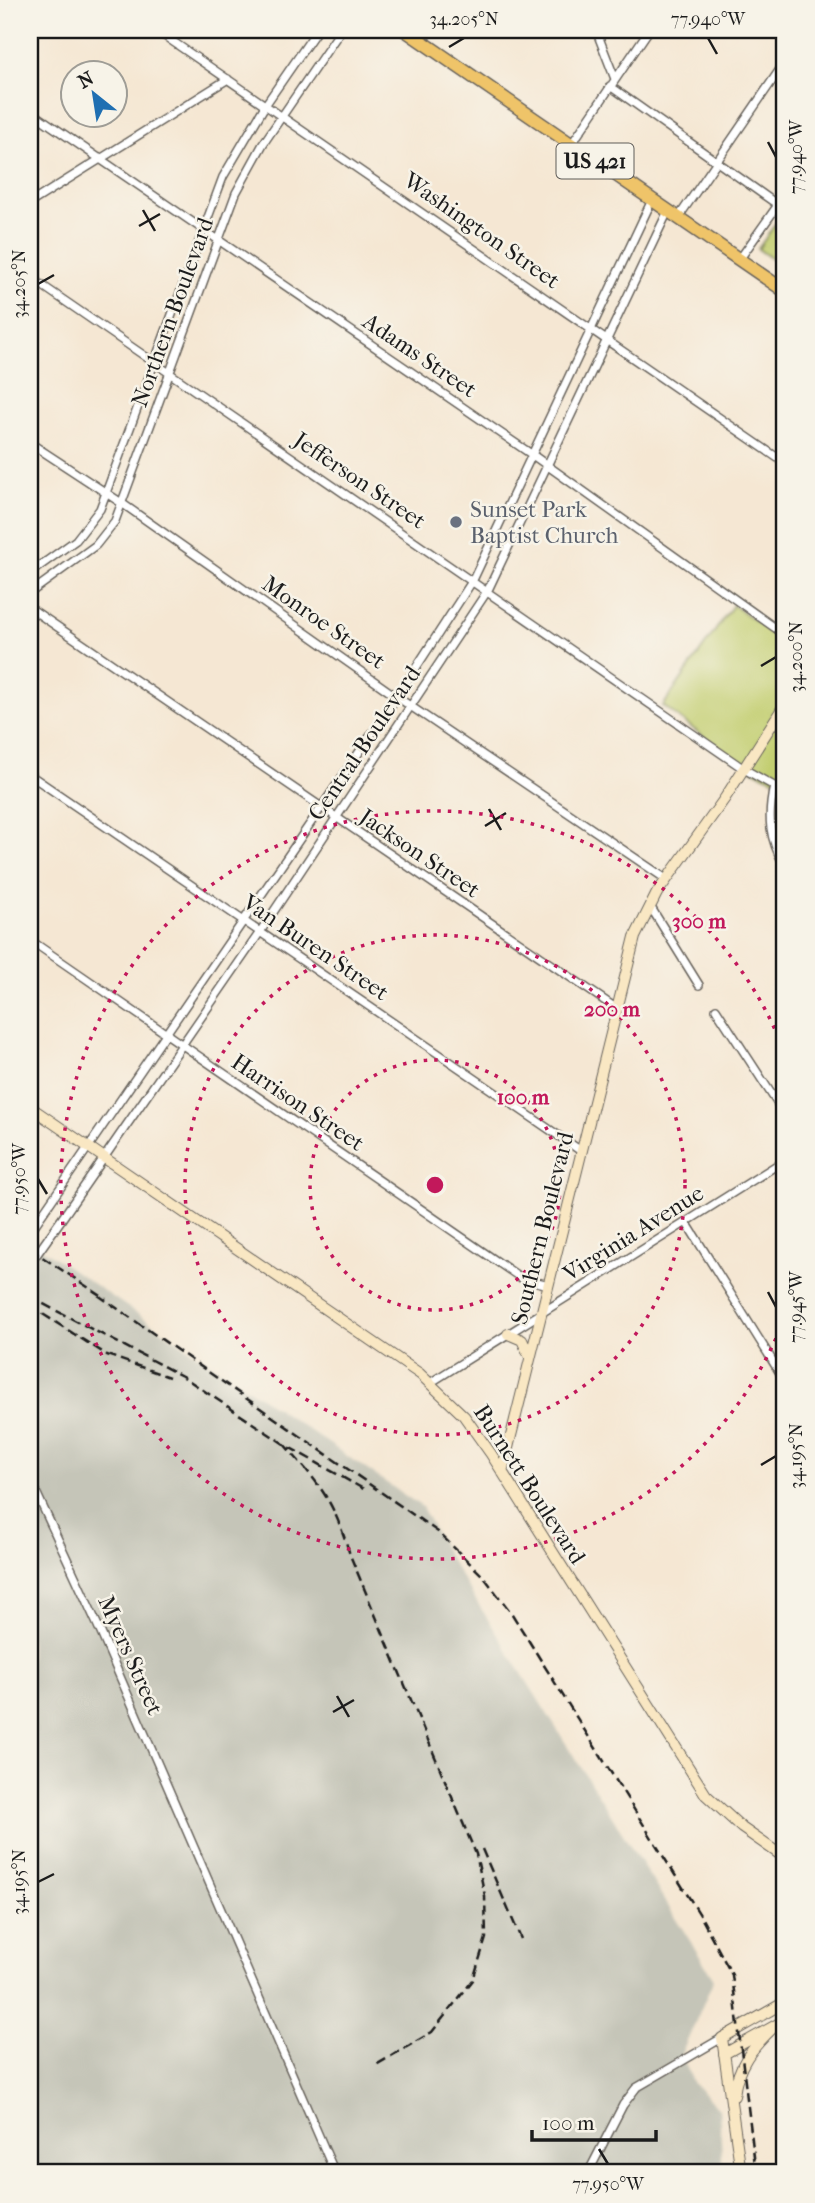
<svg xmlns="http://www.w3.org/2000/svg" width="815" height="2203" font-family="'IM FELL French Canon',serif">
<style>
.industrial{fill:#c5c5b8}
.green{fill:#c2ce6f;stroke:#6f7546;stroke-width:2}
.lines{fill:none;stroke-linecap:round;stroke-linejoin:round}
.street-casing{stroke:#68635c;stroke-width:10}
.secondary-casing{stroke:#68635c;stroke-width:12}
.highway-casing{stroke:#68635c;stroke-width:15}
.street{stroke:#fff;stroke-width:7}
.secondary{stroke:#f9e7c3;stroke-width:10}
.highway{stroke:#efc469;stroke-width:12}
.rail{stroke:#1c1c1c;stroke-width:2.5;stroke-dasharray:10 5;stroke-linecap:butt}
.ticks{fill:none;stroke:#1c1c1c;stroke-width:2.5}
.ring{fill:none;stroke:#c2185b;stroke-width:3.5;stroke-dasharray:3.5 7}
.worship-dot{fill:#6b7280;stroke:#f7f3e8;stroke-width:2.5}
.labels{text-anchor:middle;stroke-width:5;stroke-linejoin:round;paint-order:stroke}
.shield{fill:#f7f3e8;stroke:#5e5c59;stroke-width:2}
.shield-label{font-size:21px;font-weight:bold;fill:#1c1c1c}
.street-label{font-size:23px;fill:#1c1c1c;stroke:#f7f3e8}
.worship-label{font-size:23px;fill:#5b616d;stroke:#f7f3e8;text-anchor:start}
.centre{fill:#c2185b;stroke:#f7f3e8;stroke-width:3.5}
.ring-label{font-size:21px;text-anchor:middle;font-weight:bold;fill:#c2185b;stroke:#f7f3e8;stroke-width:5;stroke-linejoin:round;paint-order:stroke}
.neatline{fill:none;stroke:#1c1c1c;stroke-width:2.5}
.ticks-label{font-size:18px;text-anchor:middle;fill:#1c1c1c}
</style>
<rect width="100%" height="100%" fill="#f7f3e8"/>
<filter id="ink" filterUnits="userSpaceOnUse"><feTurbulence type="fractalNoise" baseFrequency=".0143" numOctaves="2"/><feDisplacementMap in="SourceGraphic" scale="14" xChannelSelector="R" yChannelSelector="G"/><feConvolveMatrix kernelMatrix="1 2 1 2 8 2 1 2 1" color-interpolation-filters="sRGB"/></filter>
<filter id="wash" filterUnits="userSpaceOnUse"><feTurbulence type="fractalNoise" baseFrequency=".00686" numOctaves="4" result="noise"/><feDisplacementMap in="SourceGraphic" scale="28" xChannelSelector="R" yChannelSelector="G"/><feGaussianBlur stdDeviation="1.57" result="paint"/><feColorMatrix in="noise" values="0 0 0 0 0 0 0 0 0 0 0 0 0 0 0 0 0 1.4 0 .05"/><feComposite in="paint" operator="in"/></filter>
<g filter="url(#wash)">
<rect width="100%" height="100%" fill="#f5e7d3"/>
<path class="industrial" d="M30,1241L422,1507L448,1556L714,1979L681,2055L694,2084L719,2109L723,2173H30Z"/>
<path class="green" d="M785,210V268L758,249Z
M733,605L785,642V781C754,780 691,726 663,706Z"/>
</g>
<g filter="url(#ink)">
<g class="lines">
<g class="street-casing">
<path id="street" d="M156,30L785,463
M596,30L615,79
M610,86L778,205
M30,111L534,456L785,635
M571,145L649,30
M30,203L228,79
M678,218L785,62
M739,260L785,195
M30,277L744,769L774,786
M30,443L123,504L397,697L666,879
M30,573L76,540L100,509L223,177L266,104L317,30
M30,593L96,545L115,521L236,193L263,144L341,30
M30,608L617,1009
M30,775L581,1151
M774,786C767,817 769,839 785,866
M774,786H785
M650,906L699,985
M30,940L521,1278L549,1285
M716,1009L785,1115
M686,1222L785,1381
M30,1232L397,697L473,580L652,200
M30,1258L37,1254L61,1220L260,932L488,590L668,211
M430,1383L785,1160
M30,1479L98,1626L335,2173
M588,2173L623,2105L636,2088L722,2038"/>
</g>
<g class="secondary-casing">
<path id="secondary" d="M30,1107L420,1374L464,1416L491,1454L706,1795L742,1828L785,1858
M508,1334L522,1340L530,1357
M502,1472L635,937L657,893L725,798L785,704
M724,2054L785,2020
M734,2096C737,2065 752,2048 774,2027
M741,2173L722,2038L785,2002"/>
</g>
<g class="highway-casing">
<path id="highway" d="M405,30L785,291"/>
</g>
<use href="#street" class="street"/>
<use href="#secondary" class="secondary"/>
<use href="#highway" class="highway"/>
<path class="rail" d="M30,1249L106,1299
M98,1295L438,1532L484,1577L512,1614L700,1915L732,1975L756,2173
M30,1297L182,1376L287,1446L367,1491
M30,1306L107,1355L169,1377
M283,1443C321,1486 333,1499 350,1555L476,1854L485,1896L486,1938L473,1980L432,2032L376,2065
M482,1849L521,1939"/>
</g>
</g>
<path class="ticks" d="M708,38L717,54M449,47L464,38M768,142L776,157M143,210L155,231M139,226L160,214M38,284L54,275M761,666L776,657M489,809L501,830M485,826L506,813M38,1179L47,1194M768,1292L776,1307M761,1465L776,1456M337,1696L349,1717M333,1712L354,1700M38,1882L54,1874M599,2149L608,2164"/>
<g class="ring">
<circle cx="435" cy="1185" r="125"/>
<circle cx="435" cy="1185" r="250"/>
<path d="M784 1319A374 374 0 1 1 784 1051"/>
</g>
<circle class="worship-dot" cx="456" cy="522" r="7"/>
<g class="labels">
<rect class="shield" x="556.5" y="143.5" width="77" height="35" rx="5"/>
<g class="shield-label">
<text x="595" y="168">US 421</text>
</g>
<g class="street-label">
<text transform="translate(482 230) rotate(35)" y="8">Washington Street</text>
<text transform="translate(172 312) rotate(-70)" y="8">Northern Boulevard</text>
<text transform="translate(420 355) rotate(34)" y="8">Adams Street</text>
<text transform="translate(360 480) rotate(34)" y="8">Jefferson Street</text>
<text transform="translate(324 622) rotate(35)" y="8">Monroe Street</text>
<text transform="translate(364 743) rotate(-56)" y="8">Central Boulevard</text>
<text transform="translate(420 853) rotate(34)" y="8">Jackson Street</text>
<text transform="translate(316 947) rotate(34)" y="8">Van Buren Street</text>
<text transform="translate(298 1102) rotate(34)" y="8">Harrison Street</text>
<text transform="translate(542 1228) rotate(-76)" y="8">Southern Boulevard</text>
<text transform="translate(633 1233) rotate(-32)" y="8">Virginia Avenue</text>
<text transform="translate(530 1484) rotate(57)" y="8">Burnett Boulevard</text>
<text transform="translate(131 1655) rotate(66)" y="8">Myers Street</text>
</g>
<g class="worship-label">
<text x="470" y="517">Sunset Park<tspan x="470" dy="26">Baptist Church</tspan></text>
</g>
</g>
<circle cx="435" cy="1185" r="10" class="centre"/>
<g class="ring-label">
<text x="699" y="928">300 m</text>
<text x="612" y="1016">200 m</text>
<text x="523" y="1104">100 m</text>
</g>
<rect width="815" height="2203" fill="none" stroke="#f7f3e8" stroke-width="77"/>
<g transform="translate(94 94) rotate(330)"><circle r="33" fill="#f7f3e8" stroke="#9f9d96" stroke-width="2"/>
<path d="M0-5L12 26L0 18L-12 26Z" fill="#1f6fb2"/>
<text y="-10" font-size="19" font-weight="bold" text-anchor="middle" fill="#1c1c1c">N</text>
</g>
<path d="M532 2130v10h124v-10" fill="none" stroke="#1c1c1c" stroke-width="3.5"/>
<text x="542" y="2130" font-size="21" fill="#1c1c1c" stroke="#f7f3e8" stroke-width="5" paint-order="stroke">100 m</text>
<rect x="38" y="38" width="738" height="2126" class="neatline"/>
<g class="ticks-label">
<text x="464" y="25">34.205°N</text>
<text x="708" y="25">77.940°W</text>
<text transform="translate(796 157) rotate(-90)" y="6">77.940°W</text>
<text transform="translate(19 284) rotate(-90)" y="6">34.205°N</text>
<text transform="translate(796 657) rotate(-90)" y="6">34.200°N</text>
<text transform="translate(19 1179) rotate(-90)" y="6">77.950°W</text>
<text transform="translate(796 1307) rotate(-90)" y="6">77.945°W</text>
<text transform="translate(796 1456) rotate(-90)" y="6">34.195°N</text>
<text transform="translate(19 1882) rotate(-90)" y="6">34.195°N</text>
<text x="608" y="2190">77.950°W</text>
</g>
</svg>
